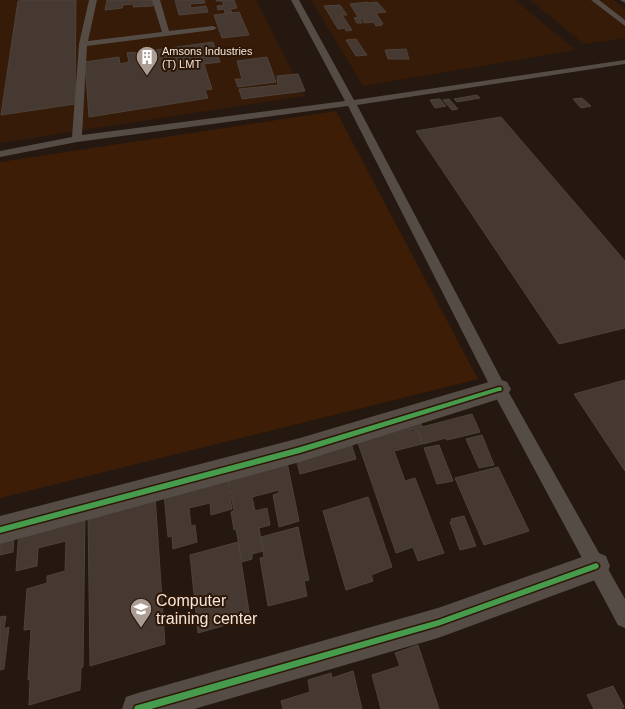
<svg xmlns="http://www.w3.org/2000/svg" width="625" height="709" font-family="Helvetica,sans-serif">
<style>
.built{fill:#351b08}
.green{fill:#3d1d05}
.building{fill:#453932;stroke:#4e433b}
.lines{fill:none;stroke-linecap:round;stroke-linejoin:round}
.service{fill:#554c46;fill-rule:evenodd}
.minor{fill:#554c46;fill-rule:evenodd}
.cycleway-casing{stroke:#2e1707;stroke-width:3}
.cycleway{fill:#469c4c;fill-rule:evenodd}
.labels{text-anchor:middle;stroke-width:4;stroke-linejoin:round;paint-order:stroke}
.far-poi-label{font-size:11px;fill:#f5e5db;stroke:#2e1707;text-anchor:start}
.near-poi-label{font-size:16px;fill:#f5e5db;stroke:#2e1707;text-anchor:start}
</style>
<rect width="100%" height="100%" fill="#251810"/>
<path class="built" d="M0,0H256L305,96L0,143Z
M311,0H515L576,50L363,86Z
M530,0H613L625,8V38L584,44Z"/>
<path class="green" d="M336,111L478,379L0,498V162Z"/>
<path class="building" d="M31,0H76L75,104L1,115L18,1Z
M107,0H153V6L133,7L134,4L123,5L122,8L105,10Z
M175,0H204L205,3L190,4L191,8L206,6L208,12L179,15Z
M216,0H234L237,8L230,9L232,12L225,13L224,9L218,10L217,6L224,5L222,1H216Z
M368,2L369,3L377,2L386,12L376,13L383,24H381L382,25L376,26L374,22L364,23L362,18H360L362,23H357L354,18L358,17L350,4Z
M340,5L347,15H342L352,30L346,31L345,28L338,29L324,6Z
M239,12L249,35L222,38L214,15Z
M356,39L367,55L356,56L346,40Z
M213,42L220,62L204,64L212,89L205,90L208,98L89,117L85,62L119,57L120,64L129,62L127,53L134,52V53Z
M406,49L409,59H388L385,50Z
M267,57L276,82L238,87L235,79H242L237,61Z
M298,74L305,91L242,99L239,89L278,85L277,76Z
M477,95L480,98L457,102L454,99Z
M582,98L591,106L581,108L573,99Z
M440,99L446,106L435,108L430,100Z
M449,99L458,109L452,110L443,100Z
M501,117L625,261V328L559,344L416,131Z
M625,380V471L574,394Z
M472,414L480,432L447,440L446,438L423,444L417,429L411,430L408,422L419,419L422,427Z
M409,427L411,432L417,430L422,444L394,451L405,481L415,478L444,553L418,561L413,547L396,553L357,440Z
M482,435L494,465L479,468L466,439Z
M351,443L356,459L300,474L296,458Z
M439,445L453,481L437,484L424,448Z
M287,462L299,521L279,527L273,495L279,493V490L252,497L255,511L267,508L270,525L259,528L263,551L252,554V559L242,562L236,529L234,530L231,512L234,511L228,478Z
M498,467L529,531L484,545L455,478Z
M227,477L232,509L211,515L210,503L189,508L191,526L195,525L197,542L173,549L172,536L168,537L164,493Z
M155,495L165,644L90,666L88,512Z
M368,497L392,567L371,575L373,581L346,590L323,511Z
M85,515L83,667L81,668L80,690L29,705L30,679L28,680L31,629L24,630L27,589L47,583V576L65,571L66,541L38,548L37,566L16,571L19,531Z
M464,516L476,546L460,550L450,522L452,521L451,519Z
M298,527L309,580L304,581L307,596L268,606L260,558L264,557L261,537Z
M14,533L13,552L0,555V537Z
M238,542L250,618L198,633L190,555Z
M6,616L4,629L9,627L4,669L0,670V617Z
M418,645L439,709H381L372,675L400,666L395,653Z
M353,671L362,709H283L281,701L310,692L308,680L331,673L332,678Z
M613,686L624,707L621,709H594L587,695Z"/>
<g class="lines">
<path class="service" d="M89,0H97L88,41L162,32L152,0H160L169,31L213,26L217,28L213,30L87,46L82,135L345,101L291,0H299L354,100L625,60V64L357,105L504,384L625,599V628L618,625L494,394L348,106L77,142L0,157V151L72,137L79,44Z
M591,0H599L625,20V26Z
M620,0H625V3Z"/>
<path class="minor" d="M499,379L507,382L511,389L507,396L499,399L300,462L0,544V516L300,438Z
M596,552L606,556L610,566L606,576L438,638L194,709H122L126,697L138,693L438,608Z"/>
<g class="cycleway-casing">
<path id="cycleway" d="M499,387H501L502,389L501,391H499L300,453L0,533V527L300,447Z
M596,563L598,564L599,566L598,568L596,569L438,626L151,709H134L135,706L138,705L438,620Z"/>
</g>
<use href="#cycleway" class="cycleway"/>
</g>
<defs>
<g id="building-pin" transform="scale(1.15)"><path d="M0 17L-7.5 6A9.5 9.5 0 1 1 7.5 6Z" fill="#ac9d94" stroke="#2e1707"/><path d="M-4-6H4V6H1V3H-1V6H-4ZM-2.5-4.3h1.7v1.8h-1.7ZM.8-4.3h1.7v1.8H.8ZM-2.5-1h1.7V.8h-1.7ZM.8-1h1.7V.8H.8Z" fill="#fff"/></g>
<g id="school-pin" transform="scale(1.15)"><path d="M0 17L-7.5 6A9.5 9.5 0 1 1 7.5 6Z" fill="#ac9d94" stroke="#2e1707"/><path d="M0-5L7-2L0 1L-7-2ZM-4 1L0 2.5L4 1V4Q0 6-4 4Z" fill="#fff"/></g>
</defs>
<g fill-rule="evenodd">
<use href="#building-pin" x="147" y="57"/>
<use href="#school-pin" x="141" y="609"/>
</g>
<g class="labels">
<g class="far-poi-label">
<text x="162" y="55">Amsons Industries<tspan x="162" dy="13">(T) LMT</tspan></text>
</g>
<g class="near-poi-label">
<text x="156" y="606">Computer<tspan x="156" dy="18">training center</tspan></text>
</g>
</g>
</svg>
